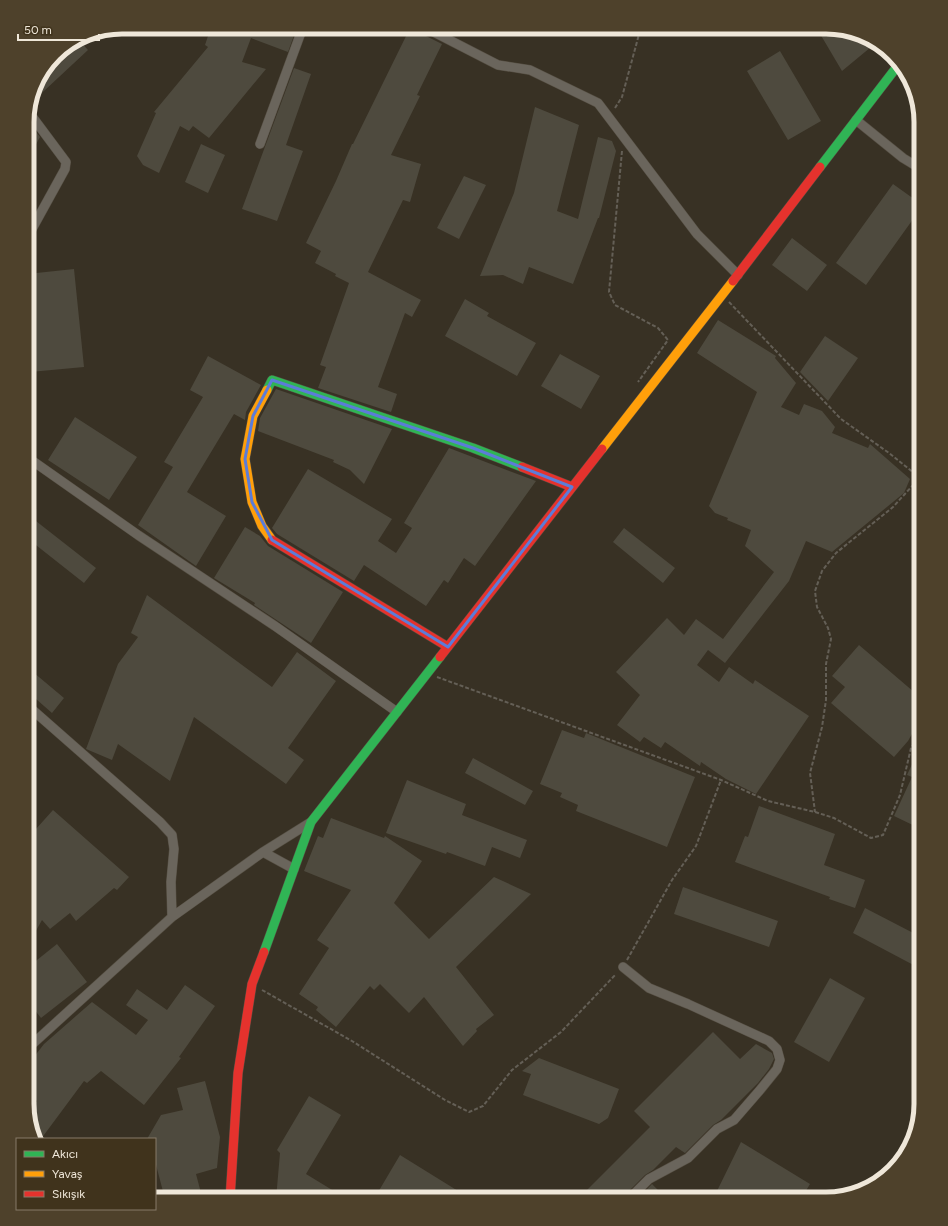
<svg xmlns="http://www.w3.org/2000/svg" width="948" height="1226" font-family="Figtree,sans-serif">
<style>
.building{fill:#4e4a3e}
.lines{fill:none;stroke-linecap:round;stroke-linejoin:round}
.street-casing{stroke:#554e42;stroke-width:10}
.fast-casing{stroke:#554e42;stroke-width:10}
.slow-casing{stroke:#554e42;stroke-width:10}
.jam-casing{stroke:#554e42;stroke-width:10}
.path{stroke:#645f56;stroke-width:2;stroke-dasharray:4 2;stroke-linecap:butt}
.street{stroke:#6a655c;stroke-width:9}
.fast{stroke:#30b455;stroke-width:9}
.slow{stroke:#ff9f0a;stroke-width:9}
.jam{stroke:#e5322d;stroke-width:9}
.marked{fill:none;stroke:#5c7cd8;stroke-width:3;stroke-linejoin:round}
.rim{fill:none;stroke:#efe7d9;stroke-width:5}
</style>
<rect width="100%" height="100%" fill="#383124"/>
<path class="building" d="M211,27H297L288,52L251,38L242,62L266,69L209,138L193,126L189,131L180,126L159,173L143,165L137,156L156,113L154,112L208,47L205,45Z
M816,27H832L865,37L871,47L842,71Z
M410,28L442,44L417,95L420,96L391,155L421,164L410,202L403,200L368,272L421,300L412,317L405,313L378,387L397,394L391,412L318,388L326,367L320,365L349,283L335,276L336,274L315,263L321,251L306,243L336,181L352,144H353Z
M78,39L88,50L30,104L37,80L59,51Z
M780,51L821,121L788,140L747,71Z
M294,68L311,74L286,145L303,151L277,221L242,209Z
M535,107L579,125L557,211L578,219L598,137L612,141L616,151L599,218H598L573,284L529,267L523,284L503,275L480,276L514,193Z
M27,120L40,137L27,161Z
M201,144L225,155L208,193L185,182Z
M464,176L486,185L459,239L437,228Z
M893,184L921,204V208L866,285L836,263Z
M792,238L827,265L807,291L772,265Z
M74,269L84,367L30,372L27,349V274Z
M465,299L489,313L487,316L536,343L517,376L445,336Z
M718,320L776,356L775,358L796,383L781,407L799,415L804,404L822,411L835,427L832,433L868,448L870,444L910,479L904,493L832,552L806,541L789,581L725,663L708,650L697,665L719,682L729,667L753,684L755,680L809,716L756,794L726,779L701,762L700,766L665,742L661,748L644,737L640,742L617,725L640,695L616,672L667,618L684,635L696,619L723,639L774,572L745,546L751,530L727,520L728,518L715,513L709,506L757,392L697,353Z
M825,336L858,358L828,401L800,372Z
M560,354L600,376L581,409L541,386Z
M208,356L261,385L246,412L245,420L234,414L187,492L226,516L196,566L138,525L173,467L164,462L203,397L190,390Z
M276,389L392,429L364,484L350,470L333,462L334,460L258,431L260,418Z
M75,417L137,457L109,500L48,460Z
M449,448L536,481L475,566L464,558L448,583L444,580L426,606L364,565L354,581L277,534L272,528L308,469L392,519L378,541L396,553L412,528L404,523Z
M27,514L96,568L84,583L27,538Z
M245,527L260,536L268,546L343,592L311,643L254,605L255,603L214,578Z
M624,528L675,568L663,583L613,542Z
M147,595L272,687L297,652L336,681L288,748L304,760L286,784L194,717L170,781L118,744L112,760L86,749L118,664L138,637L131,633Z
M859,645L921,698V718L908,741L894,757L831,703L845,687L832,676Z
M27,667L64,698L52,713L36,699L33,702L27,699Z
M562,730L584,738L586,733L695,777L667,847L576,811L578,805L560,797L562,793L540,784Z
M921,745V829L894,816L912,777L907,775Z
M473,758L533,791L525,805L465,773Z
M407,780L466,804L462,815L527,840L520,858L492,847L485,866L447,852L446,854L386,833Z
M759,806L835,834L824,865L865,880L855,908L829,899L830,897L735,862L745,836L748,837Z
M53,810L129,877L117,890L114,888L76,921L70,913L50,929L42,920L27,947V839Z
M331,818L384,838L385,836L422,861L394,903L429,939L494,877L531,894L456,967L494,1015L476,1029L477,1031L463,1046L424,997L409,1013L380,984L374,990L370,986L336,1027L316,1010L318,1007L299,994L329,948L317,940L351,890L304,871L318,836L323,838Z
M683,887L778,921L769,947L674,914Z
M865,908L921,937V969L853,933Z
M57,944L87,982L41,1018L27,1000V968Z
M830,978L865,998L829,1062L794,1042Z
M185,985L215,1006L179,1057L181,1058L144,1105L101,1071L87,1083L84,1081L41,1139H38L29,1111L37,1101L27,1093V1066L44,1044L92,1002L136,1035L148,1020L126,1005L137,989L167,1010Z
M713,1032L740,1059L756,1044L772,1053L774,1059L769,1069L758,1083L721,1120L713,1125L685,1153L676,1147L653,1170L645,1175L625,1195L623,1199H578L650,1127L634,1111Z
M539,1058L619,1089L608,1118L599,1124L523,1095L531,1074L522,1071Z
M205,1081L220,1137L217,1168L196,1174L201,1193L177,1199H165L155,1161V1139H147L161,1115L183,1110L177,1088Z
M309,1096L341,1115L306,1174L347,1199H276L280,1153L277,1150Z
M741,1142L810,1184L801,1199H729L717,1191Z
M400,1155L471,1199H374Z
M652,1184L663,1195L658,1199H637Z"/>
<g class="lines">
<g class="street-casing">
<path id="street" d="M424,27L498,65L530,70L598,103L697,234L738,275
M856,120L903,158L921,169
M260,144L303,27
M27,238L65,169L66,162L28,111
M27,457L138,535L275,626L397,712
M27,705L160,822L172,835L174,849L171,882L172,917
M263,852L294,869
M623,967L649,988L688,1004L769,1041L777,1049L780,1060L777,1069L760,1090L734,1120L717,1129L688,1158L649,1179L629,1199
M27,1049L172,917L263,852L311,822"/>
</g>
<g class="fast-casing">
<path id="fast" d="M820,167L899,64
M267,390L272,380L473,448L522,467
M264,952L311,822L440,657"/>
</g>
<g class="slow-casing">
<path id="slow" d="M267,390L253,416L245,459L252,502L262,526L272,540
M602,449L733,281"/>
</g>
<g class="jam-casing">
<path id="jam" d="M733,281L820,167
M522,467L572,487
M272,540L448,647
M440,657L602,449
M230,1199L238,1073L252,984L264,952"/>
</g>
<path class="path" d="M615,108L622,97L641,27
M622,151L609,292L615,305L658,328L668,340L638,382
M729,302L841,419L889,453L914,473V484L893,507L836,553L822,571L815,591L817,607L828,628L831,639L826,664V700L822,727L810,773L815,812
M914,484L921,495
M437,677L721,780L768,801L815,812L834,818L871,838L883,835L900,795L911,748L921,733
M627,960L672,880L696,846L721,780
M262,990L352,1041L445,1100L469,1112L483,1106L512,1070L561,1032L616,974"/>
<use href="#street" class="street"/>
<use href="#fast" class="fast"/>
<use href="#slow" class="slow"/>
<use href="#jam" class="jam"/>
</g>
<path class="marked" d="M272,380L473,448L572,487L448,647L272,540L252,502L245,459L253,416Z"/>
<path d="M0 0H948V1226H0ZM122 34H826A88 88 0 0 1 914 122V1104A88 88 0 0 1 826 1192H122A88 88 0 0 1 34 1104V122A88 88 0 0 1 122 34Z" fill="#4e412b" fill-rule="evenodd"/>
<path class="rim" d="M122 34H826A88 88 0 0 1 914 122V1104A88 88 0 0 1 826 1192H122A88 88 0 0 1 34 1104V122A88 88 0 0 1 122 34Z"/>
<rect x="16" y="1138" width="140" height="72" fill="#40331c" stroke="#867b68"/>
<rect x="24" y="1151" width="20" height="6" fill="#30b455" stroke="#867b68"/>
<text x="52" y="1158" font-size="12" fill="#efe7d9">Akıcı</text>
<rect x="24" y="1171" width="20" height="6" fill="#ff9f0a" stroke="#867b68"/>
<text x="52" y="1178" font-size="12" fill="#efe7d9">Yavaş</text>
<rect x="24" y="1191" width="20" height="6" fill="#e5322d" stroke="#867b68"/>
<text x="52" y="1198" font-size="12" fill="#efe7d9">Sıkışık</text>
<path d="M18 34v6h81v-6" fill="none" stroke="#efe7d9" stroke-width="2"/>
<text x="24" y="34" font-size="12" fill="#efe7d9" stroke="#40331c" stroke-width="3" paint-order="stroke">50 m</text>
</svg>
